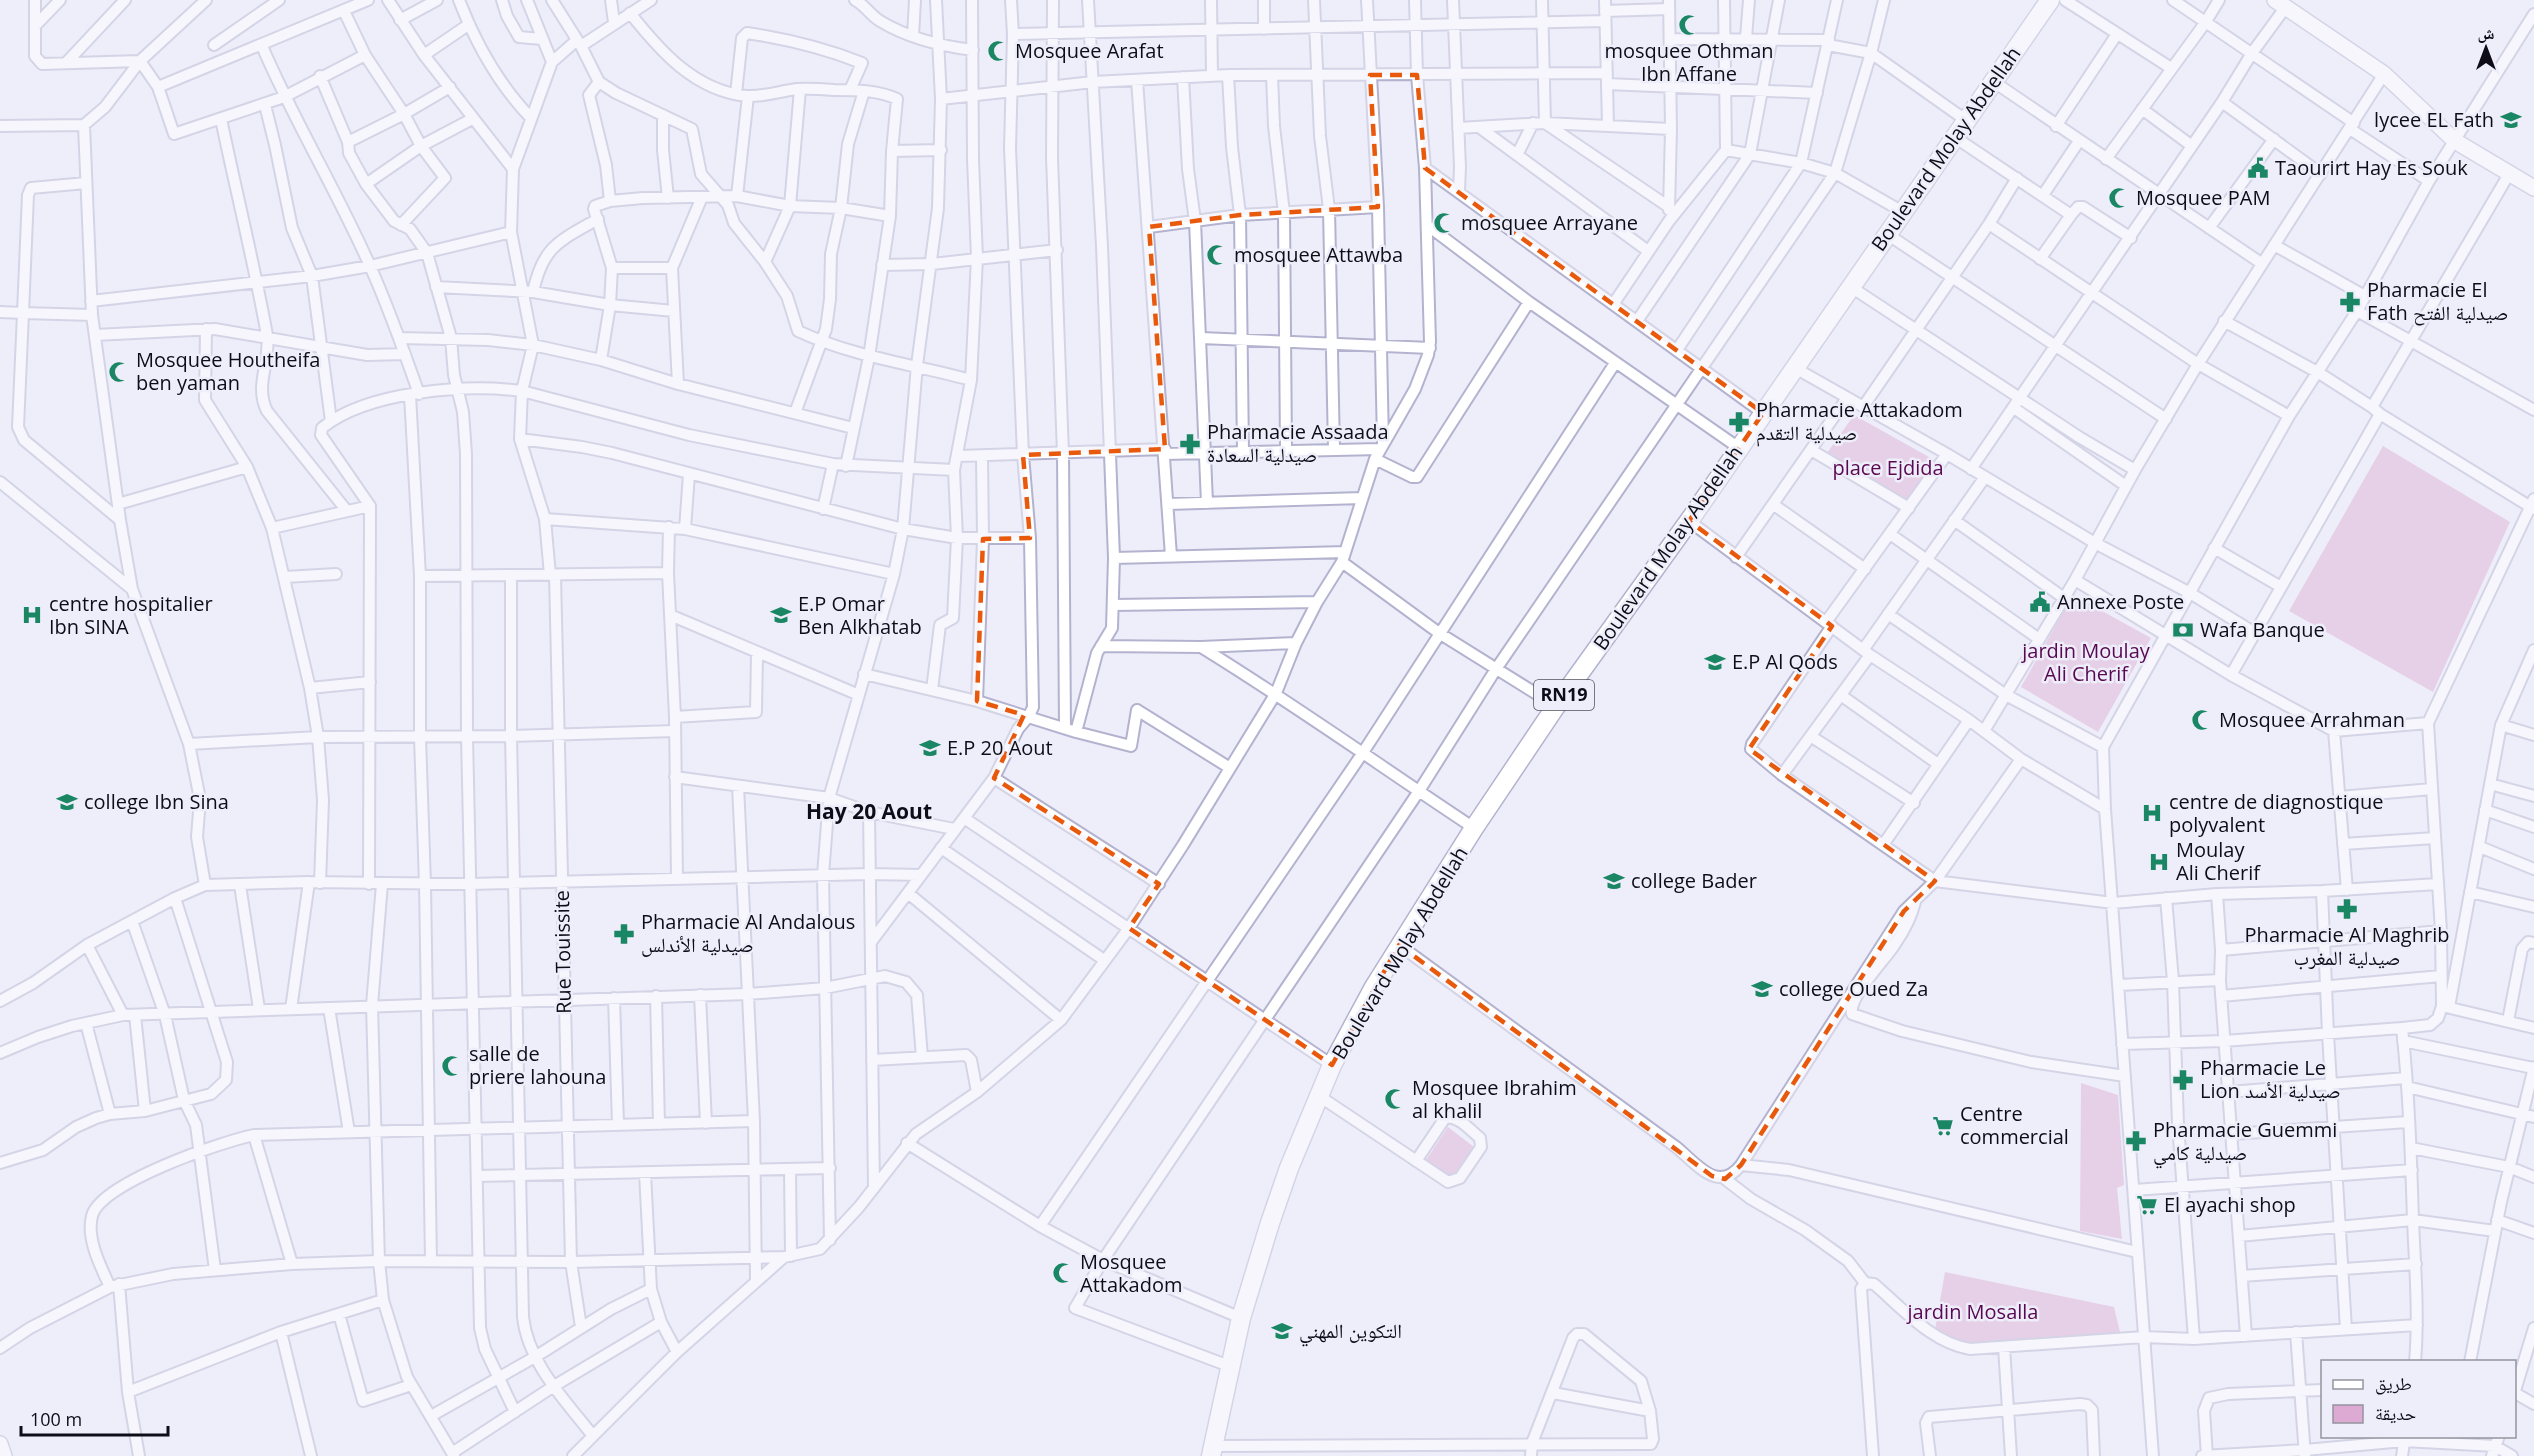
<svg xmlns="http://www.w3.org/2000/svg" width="2534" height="1456" font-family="'Open Sans','Noto Naskh Arabic',sans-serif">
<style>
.green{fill:#dcaad2}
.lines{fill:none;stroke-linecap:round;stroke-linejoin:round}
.minor-casing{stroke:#b3b3d0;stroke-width:14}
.secondary-casing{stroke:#b3b3d0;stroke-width:18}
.primary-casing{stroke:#b3b3d0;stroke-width:21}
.minor{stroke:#fff;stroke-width:10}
.secondary{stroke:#fff;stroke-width:15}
.primary{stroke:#fff;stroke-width:18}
.marked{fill:none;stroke:#e8590c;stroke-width:4.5;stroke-dasharray:12 8;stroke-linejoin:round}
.labels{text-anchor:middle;stroke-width:5;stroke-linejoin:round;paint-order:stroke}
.shield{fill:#eeeefa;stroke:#51505b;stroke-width:1.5}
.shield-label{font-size:18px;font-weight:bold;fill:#0e0d17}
.poi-label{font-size:20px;fill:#0e0d17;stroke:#eeeefa;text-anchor:start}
.street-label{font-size:20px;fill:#0e0d17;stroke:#eeeefa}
.park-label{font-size:20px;fill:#590851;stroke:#eeeefa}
.neighbourhood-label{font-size:21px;font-weight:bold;fill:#0e0d17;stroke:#eeeefa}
</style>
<rect width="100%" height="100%" fill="#eeeefa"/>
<path class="green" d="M1854,415L1938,462L1902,513L1822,460Z
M2383,446L2510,522L2433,692L2289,611Z
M2073,595L2151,638L2098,732L2021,687Z
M2081,1083L2118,1095L2124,1185L2117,1188L2122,1239L2080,1231Z
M1448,1127L1474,1147L1452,1178L1426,1160Z
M1945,1272L2114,1307L2120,1332L1968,1347L1935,1329Z"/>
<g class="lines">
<g class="minor-casing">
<path id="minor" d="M35,0V56L42,64L140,61L158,87L174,134L284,97L365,55
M388,0L424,55L513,169
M459,0C476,44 498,84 531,118
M502,0L507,16L519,37L542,39
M527,0L552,62
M552,0L581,46L599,82L616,93L692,129L701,174L728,205L734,223L765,262L787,296L798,331C853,357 913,364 971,380
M611,0L614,22
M855,0C865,5 870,15 880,21C908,38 940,46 973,50
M936,0L941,99L938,208L917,365L903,529L894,574L829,798L869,812L954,829
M1053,0L1052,158L1063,454L1065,728
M1211,0L1212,76
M1264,0V29
M1314,0L1320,136L1329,209L1334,449
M1367,0L1378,207L1383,443
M1453,0L1460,167L1459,191
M1542,0L1545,123L1669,207
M1605,0L1607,84L1817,93
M2065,0L2171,68
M2173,0L2354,123
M344,11L365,55L404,114L421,146L445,178L401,225
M1605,11L1669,9
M630,13C660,51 695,91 747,96C763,97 781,91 797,89C809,88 822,89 834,90C855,90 878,90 897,99L892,151L890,216L869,357L846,466
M400,20L437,0
M35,26L60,0
M1013,34L1605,21
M913,36L915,0
M1746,38L1749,0
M1670,39L1829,40
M577,40L552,62L513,169L511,232L533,345L522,391L520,439L582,447L612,453L903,529L957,538H1030
M214,45L279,0
M1828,45L1871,53L1967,121
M262,46C294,121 337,191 370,266C389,308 404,351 419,394
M581,46L651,0
M424,55L468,25
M66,63L125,0
M1228,75L1232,147L1240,215L1243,451
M1272,75L1274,126L1284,213L1286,450
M320,76L348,142L349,153L366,184L394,221L410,229L427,253L451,338L454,375L463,412L466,454L467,736L480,1328L485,1349L515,1412
M1183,77L1188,169L1195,221L1207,503
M1137,80L1171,556
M599,82L589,95L606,165L610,201
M1994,82L2261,263
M1607,84L1608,126
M158,87L368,0
M736,94L742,38L747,33C787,39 824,48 862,63L850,90
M941,99L1093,82L1228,75L1607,73
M2222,102L2321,174
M265,105L275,145L292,228L312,276L331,421
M2142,109L2192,146
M663,115V150L668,198
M221,119C236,191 254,263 267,335C271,362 254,385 267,411L347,511
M0,126L84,125
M2056,126L2117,34
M1479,127L1648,251
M1458,128L1545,123L1671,129
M2350,129L2429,181
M1956,138L2071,215L2078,207H2083L2131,238
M348,142L404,114L450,87
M1726,150L1801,163L1835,173L1903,212
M892,151L941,150
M1517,155L1533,123
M2106,159L2205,23L2219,0
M1425,168L1763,413
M366,184L421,146L472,119
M2043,195L2079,141
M737,196L748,96
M1669,210L1671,129L1669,0
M1989,224L2198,364L2289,416
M1427,225L1529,302L1739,448
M1149,227L1240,215L1378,207
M2209,228L2274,139
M1887,234L2166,419
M2274,245L2365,296
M2040,259L2071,215
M765,262L790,206L800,89
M882,265L932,264L1057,250
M612,268H672
M436,287L533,292L610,305L674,311
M1851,287L2079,437L2135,470
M533,292C543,246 559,241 598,219
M91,301L312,276L370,266L511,232
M1614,303L1669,221L1726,150L1724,0
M2357,311L2534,410
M0,312L23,313L28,195L31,188L86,183
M92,315L23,313L18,427L24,440L120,520
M1637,321L1750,154L1779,0
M2224,321L2319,373L2372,407L2380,414L2231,675
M206,329L205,400L247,467L272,528L310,688L318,737L323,800L320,883
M95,335L215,329L367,355L405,354
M399,338L488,340L533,345L601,360L678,384L853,428
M1201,338L1430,348
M1677,350L1801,163L1837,0
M601,360L610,305L612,268L594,209L595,206L610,201L643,198L737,196L790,206L841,208L890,216
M1795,368L1947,454L2095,543L2190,593L2255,633
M678,384L672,268L702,197
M410,395L420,576V737L425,884L431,1261
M1863,407L1989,224L2017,178
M2372,407L2509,174
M2014,408L2126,486
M795,413L826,329L830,299L831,254L841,208L848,144L864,91
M2380,414L2534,509
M520,439L545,519L550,575
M1811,450L1909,508
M1165,454L1379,449
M958,456L1165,449
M1375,459L1412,477H1417L1529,302
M1971,469L2222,102L2252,53L2285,8
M0,482L132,589
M118,504L247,467
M1168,504L1362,498
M1774,505L1865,569
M823,509L833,464
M545,519L685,529L894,574
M1954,520L2064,598
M1689,521L1870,655L1969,720L2021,759L2105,809
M669,527L668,573L675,717L677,879
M272,528L370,506
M685,529L689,474
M1890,534L2039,639
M2214,548L2281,587
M1736,557L1847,398
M1114,558L1345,552
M1342,562L1439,633L1556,706
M511,575V736L523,1317C528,1363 565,1400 593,1436
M555,575L571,1262L581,1327
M420,576L668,573
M285,577L336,574
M2075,580L2231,675L2334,731L2428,723
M1113,605L1317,602
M1888,614L2006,695L2103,747
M670,615L859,695
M1826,622L1947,454
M1832,626L1752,744L1751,749L1782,775L1935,881L2113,903L2217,894L2322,891L2438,884
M1101,646L1201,647L1296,643
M1201,647C1294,704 1383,768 1474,828
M1863,650L1985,477
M864,674L977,701L1076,732L1131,746L1137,710L1230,768
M310,688L370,682
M932,690L940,625L953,618L957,538L954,470L971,380L977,258L973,159L972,0
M1842,696L1938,764
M977,701L983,539L982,456
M675,717L756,712L757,652
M2501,725L2534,735
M1984,731L2075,580L2135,470L2198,364L2384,74
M2334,731L2347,890
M1076,732L1097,653L1112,628L1114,558L1102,246L1088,0
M1812,737L1914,803
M189,744L318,737L511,736L675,731
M1782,775L1870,655
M675,777L829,798L823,875L830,1240
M994,778L1159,884
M2490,784L2534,796
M738,786L754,1121L756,1281
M2339,797L2432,789
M2485,810L2534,827
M869,812L874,1188
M964,818L1332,1065
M2343,844L2435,838
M1883,845L1969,720
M2480,847L2534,869
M941,848L1104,960
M369,884L370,506L321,435L322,428C367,391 466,384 522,391L689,435L833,464L954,470
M382,884L372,1005L379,1261L383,1300L407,1377L454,1456
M205,885L197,837L200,799L189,744L132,589L120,520L92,315L84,125L105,107L140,61L206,0
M240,885L259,1009
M2322,891L2328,1034L2346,1329
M2470,892L2534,907
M908,893L1061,1020
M2217,894L2221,950L2220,980L2246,1336
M2166,898L2173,981L2178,1124L2194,1339
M1915,902C1911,918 1904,931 1895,944C1885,960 1848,997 1852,1014L1902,1031L2031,1062L2125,1076
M132,921L165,1015L184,1100L196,1125L215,1270
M871,942L994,778L1018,729L1029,716L1033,707L1030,538L1023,455L1010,148L1013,34L1011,0
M87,945L123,1015
M1399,945L1676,1147C1697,1164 1718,1194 1741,1165L1904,911L1935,881L2021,759
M2221,950L2441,931
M2119,985L2220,980
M700,995L706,1123
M656,996L659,1124
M2221,996L2441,976
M614,998L618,1124
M0,1001L33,983L87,945L175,898L205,885L309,882L470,884L869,874L921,875
M2442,1006L2534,1028
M2449,1007L2501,725L2534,650
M329,1008L349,1132
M291,1009L309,882
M135,1015L145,1111
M2508,1021L2522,949L2528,942L2534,943
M86,1023L110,1114
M2403,1041L2533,1068
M2122,1044L2224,1041L2402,1028
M0,1053L38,1037L72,1026L123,1015L748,994L825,988L885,976L906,982L917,995L922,1057
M872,1060L966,1055L971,1060L977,1092
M2407,1087L2534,1117
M2229,1092L2406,1078
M1319,1096L1448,1182L1460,1178L1481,1147L1480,1138C1470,1130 1458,1115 1445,1118L1416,1161
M2232,1134L2408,1122
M254,1135L292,1264
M907,1143L1040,1226L1103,1260L1241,1318
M2411,1148L2509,1167L2534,1177
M0,1163L43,1150L76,1127L96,1118L110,1114L145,1111L211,1094L226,1080L227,1062L175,898
M1741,1165L1789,1170L2137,1252
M790,1170L791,1256
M645,1173L651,1289L661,1322L677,1352
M477,1176L830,1168
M1725,1179L1751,1199L1805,1230L1848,1261L1865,1283
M2134,1190L2412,1170
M2497,1220L2534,1233
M1040,1226L1362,754L1615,363
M2239,1236L2413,1220L2495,1231
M2242,1276L2416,1264
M1865,1283L1874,1284C1902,1308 1932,1343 1970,1349L2144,1337L2194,1339L2417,1325
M1865,1283L1861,1289L1873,1456
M119,1284L128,1392L139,1456
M110,1287C101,1267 86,1239 92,1216C100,1183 221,1142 254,1135L754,1121
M339,1314L363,1401L411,1385
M281,1332L311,1456
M2296,1332L2305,1456
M2004,1347L2011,1456
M0,1348L30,1328L110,1287L173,1274L292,1264L379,1261L571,1262L784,1257L820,1249L859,1207L916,1134L977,1092L1061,1020L1129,928L1183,845L1276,693L1296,643L1317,602L1342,562L1375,459L1415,389L1428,355L1430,342L1425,168L1417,75L1415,0
M2415,1362C2419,1314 2415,1267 2413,1220C2411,1156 2409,1092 2402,1028L2430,1025L2438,1018L2442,1006L2441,931L2428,723L2534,499
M2470,1362L2501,1202L2534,1067
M1229,1366L1075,1308L1103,1260L1419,791L1496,669L1835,173L1871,53L1884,0
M128,1392L281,1332L383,1300
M1553,1393L1650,1411
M2515,1393L2534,1404
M2514,1394L2534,1328
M431,1416L535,1357L611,1309L651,1289
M1213,1446L1651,1444L1653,1439L1650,1411L1641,1381L1584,1334H1577L1573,1338L1532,1443L1531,1456
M452,1453L554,1386L661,1322
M573,1456L677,1352L784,1257
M1930,1456L1926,1423L1929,1417L2080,1404L2087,1405L2092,1410L2094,1456
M2153,1456L2105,809L2103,747L2289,416L2357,311L2429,181L2534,14
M2202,1456L2305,1450L2404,1441L2495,1446L2512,1456
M2207,1456L2204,1411L2209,1398L2228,1394L2322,1390
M2402,1456L2405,1436
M2492,1456L2499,1436"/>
</g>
<g class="secondary-casing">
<path id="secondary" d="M2275,0L2384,74L2455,141L2534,188
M0,1444L4,1456"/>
</g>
<g class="primary-casing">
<path id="primary" d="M1211,1456L1241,1318L1270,1223L1289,1168L1332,1065L1374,987L1474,828L1556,706L1689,521L2050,0"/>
</g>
<use href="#minor" class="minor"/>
<use href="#secondary" class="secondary"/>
<use href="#primary" class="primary"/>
</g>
<path d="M0 0H2534V1456H0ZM1370,75H1417L1425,168L1763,413L1689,521L1832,626L1749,749L1935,881L1904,911L1741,1165L1725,1179L1712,1176L1399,945L1332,1065L1129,928L1159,884L994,778L1024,715L977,701L983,539L1030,538L1023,455L1165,449L1149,227L1240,215L1378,207Z" fill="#eeeefa" fill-opacity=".55" fill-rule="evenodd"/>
<path class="marked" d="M1370,75H1417L1425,168L1763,413L1689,521L1832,626L1749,749L1935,881L1904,911L1741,1165L1725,1179L1712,1176L1399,945L1332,1065L1129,928L1159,884L994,778L1024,715L977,701L983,539L1030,538L1023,455L1165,449L1149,227L1240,215L1378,207Z"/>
<defs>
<g id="mosque-bare" transform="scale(1.62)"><path d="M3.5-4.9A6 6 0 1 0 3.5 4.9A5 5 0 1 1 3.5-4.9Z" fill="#1a8664" stroke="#eeeefa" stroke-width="2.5" paint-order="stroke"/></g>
<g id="school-bare" transform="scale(1.62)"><path d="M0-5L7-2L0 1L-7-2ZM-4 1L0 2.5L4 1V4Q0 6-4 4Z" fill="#1a8664" stroke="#eeeefa" stroke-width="2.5" paint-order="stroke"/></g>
<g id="civic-bare" transform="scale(1.62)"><path d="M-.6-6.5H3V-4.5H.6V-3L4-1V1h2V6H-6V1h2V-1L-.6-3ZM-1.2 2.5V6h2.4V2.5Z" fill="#1a8664" stroke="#eeeefa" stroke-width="2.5" paint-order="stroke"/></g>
<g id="pharmacy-bare" transform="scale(1.62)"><path d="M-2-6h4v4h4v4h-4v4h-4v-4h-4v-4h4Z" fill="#1a8664" stroke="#eeeefa" stroke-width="2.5" paint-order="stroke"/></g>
<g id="hospital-bare" transform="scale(1.62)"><path d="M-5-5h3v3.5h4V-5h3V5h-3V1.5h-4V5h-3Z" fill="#1a8664" stroke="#eeeefa" stroke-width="2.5" paint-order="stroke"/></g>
<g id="bank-bare" transform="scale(1.62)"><path d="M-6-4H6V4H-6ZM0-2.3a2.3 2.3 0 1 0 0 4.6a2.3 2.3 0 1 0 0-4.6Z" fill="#1a8664" stroke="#eeeefa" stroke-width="2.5" paint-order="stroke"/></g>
<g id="supermarket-bare" transform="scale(1.62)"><path d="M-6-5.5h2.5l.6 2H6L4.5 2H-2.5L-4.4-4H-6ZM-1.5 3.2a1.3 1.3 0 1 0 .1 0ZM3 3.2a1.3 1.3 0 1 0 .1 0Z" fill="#1a8664" stroke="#eeeefa" stroke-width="2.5" paint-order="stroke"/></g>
<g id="university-bare" transform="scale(1.62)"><path d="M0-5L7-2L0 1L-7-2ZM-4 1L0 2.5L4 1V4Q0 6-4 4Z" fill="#1a8664" stroke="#eeeefa" stroke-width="2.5" paint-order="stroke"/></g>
</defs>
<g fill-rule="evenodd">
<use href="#mosque-bare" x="1689" y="25"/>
<use href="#mosque-bare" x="998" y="51"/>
<use href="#school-bare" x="2511" y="120"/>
<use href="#civic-bare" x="2258" y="168"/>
<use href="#mosque-bare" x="2119" y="198"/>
<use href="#mosque-bare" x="1444" y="223"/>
<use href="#mosque-bare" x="1217" y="255"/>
<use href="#pharmacy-bare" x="2350" y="302"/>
<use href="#mosque-bare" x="119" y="372"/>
<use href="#pharmacy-bare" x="1739" y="422"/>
<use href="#pharmacy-bare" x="1190" y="444"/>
<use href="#civic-bare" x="2040" y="602"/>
<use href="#hospital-bare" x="32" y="615"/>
<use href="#school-bare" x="781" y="615"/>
<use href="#bank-bare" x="2183" y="630"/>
<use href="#school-bare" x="1715" y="662"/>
<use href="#mosque-bare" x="2202" y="720"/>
<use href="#school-bare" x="930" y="748"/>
<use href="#school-bare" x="67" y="802"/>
<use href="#hospital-bare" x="2152" y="813"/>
<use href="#hospital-bare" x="2159" y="862"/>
<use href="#school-bare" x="1614" y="881"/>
<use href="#pharmacy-bare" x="2347" y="909"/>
<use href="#pharmacy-bare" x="624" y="934"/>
<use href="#school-bare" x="1762" y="989"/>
<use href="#mosque-bare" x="452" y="1066"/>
<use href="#pharmacy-bare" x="2183" y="1080"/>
<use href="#mosque-bare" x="1395" y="1099"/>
<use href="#supermarket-bare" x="1943" y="1126"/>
<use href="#pharmacy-bare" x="2136" y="1141"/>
<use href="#supermarket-bare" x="2147" y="1205"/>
<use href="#mosque-bare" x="1063" y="1273"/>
<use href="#university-bare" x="1282" y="1331"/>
</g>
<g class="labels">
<rect class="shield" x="1534" y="680" width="60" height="30" rx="4.5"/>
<g class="shield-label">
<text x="1564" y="701">RN19</text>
</g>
<g class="poi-label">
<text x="1015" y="58">Mosquee Arafat</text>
<text x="1689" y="58" text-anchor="middle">mosquee Othman<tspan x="1689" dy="23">Ibn Affane</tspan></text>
<text x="2494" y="127" text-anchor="end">lycee EL Fath</text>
<text x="2275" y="175">Taourirt Hay Es Souk</text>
<text x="2136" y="205">Mosquee PAM</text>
<text x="1461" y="230">mosquee Arrayane</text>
<text x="1234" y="262">mosquee Attawba</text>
<text x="2367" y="297">Pharmacie El<tspan x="2367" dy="23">Fath صيدلية الفتح</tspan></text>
<text x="136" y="367">Mosquee Houtheifa<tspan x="136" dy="23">ben yaman</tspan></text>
<text x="1756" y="417">Pharmacie Attakadom<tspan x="1756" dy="23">صيدلية التقدم</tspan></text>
<text x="1207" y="439">Pharmacie Assaada<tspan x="1207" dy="23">صيدلية السعادة</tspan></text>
<text x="2057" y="609">Annexe Poste</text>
<text x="49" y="611">centre hospitalier<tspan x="49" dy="23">Ibn SINA</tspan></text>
<text x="798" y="611">E.P Omar<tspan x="798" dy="23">Ben Alkhatab</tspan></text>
<text x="2200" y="637">Wafa Banque</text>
<text x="1732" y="669">E.P Al Qods</text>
<text x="2219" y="727">Mosquee Arrahman</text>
<text x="947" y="755">E.P 20 Aout</text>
<text x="84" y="809">college Ibn Sina</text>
<text x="2169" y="809">centre de diagnostique<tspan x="2169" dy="23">polyvalent</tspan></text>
<text x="2176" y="857">Moulay<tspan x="2176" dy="23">Ali Cherif</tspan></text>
<text x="1631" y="888">college Bader</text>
<text x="641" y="929">Pharmacie Al Andalous<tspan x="641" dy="23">صيدلية الأندلس</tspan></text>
<text x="2347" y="942" text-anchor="middle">Pharmacie Al Maghrib<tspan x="2347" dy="23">صيدلية المغرب</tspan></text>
<text x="1779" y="996">college Oued Za</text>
<text x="469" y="1061">salle de<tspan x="469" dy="23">priere lahouna</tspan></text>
<text x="2200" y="1075">Pharmacie Le<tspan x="2200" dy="23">Lion صيدلية الأسد</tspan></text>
<text x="1412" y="1095">Mosquee Ibrahim<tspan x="1412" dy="23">al khalil</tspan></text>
<text x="1960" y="1121">Centre<tspan x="1960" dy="23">commercial</tspan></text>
<text x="2153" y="1137">Pharmacie Guemmi<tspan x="2153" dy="23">صيدلية كامي</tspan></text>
<text x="2164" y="1212">El ayachi shop</text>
<text x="1080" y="1269">Mosquee<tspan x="1080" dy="23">Attakadom</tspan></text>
<text x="1299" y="1338">التكوين المهني</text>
</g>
<g class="street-label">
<text transform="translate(1946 149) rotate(-55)" y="7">Boulevard Molay Abdellah</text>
<text transform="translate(1668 548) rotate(-55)" y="7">Boulevard Molay Abdellah</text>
<text transform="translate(563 952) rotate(-91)" y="7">Rue Touissite</text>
<text transform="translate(1400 953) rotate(-59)" y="7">Boulevard Molay Abdellah</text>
</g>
<g class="park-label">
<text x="1888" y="475">place Ejdida</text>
<text x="2086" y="658">jardin Moulay<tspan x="2086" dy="23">Ali Cherif</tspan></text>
<text x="1973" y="1319">jardin Mosalla</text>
</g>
<g class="neighbourhood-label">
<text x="869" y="819">Hay 20 Aout</text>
</g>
</g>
<rect x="2321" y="1360" width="195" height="78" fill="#eeeefa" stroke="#94949f" stroke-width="1.5"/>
<rect x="2333" y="1380" width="30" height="9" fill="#ffffff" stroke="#94949f" stroke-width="1.5"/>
<text x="2375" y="1390" font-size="18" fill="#0e0d17">طريق</text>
<rect x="2333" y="1405" width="30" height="18" fill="#dcaad2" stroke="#94949f" stroke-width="1.5"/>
<text x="2375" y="1420" font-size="18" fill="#0e0d17">حديقة</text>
<g transform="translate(2486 48)" stroke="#eeeefa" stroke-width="4.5" paint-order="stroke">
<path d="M0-4.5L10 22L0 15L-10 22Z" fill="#0e0d17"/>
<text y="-9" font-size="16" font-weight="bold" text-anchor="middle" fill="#0e0d17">ش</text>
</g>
<path d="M21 1426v9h147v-9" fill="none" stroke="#0e0d17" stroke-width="3"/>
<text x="30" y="1426" font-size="18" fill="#0e0d17" stroke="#eeeefa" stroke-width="4.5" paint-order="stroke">100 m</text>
</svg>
